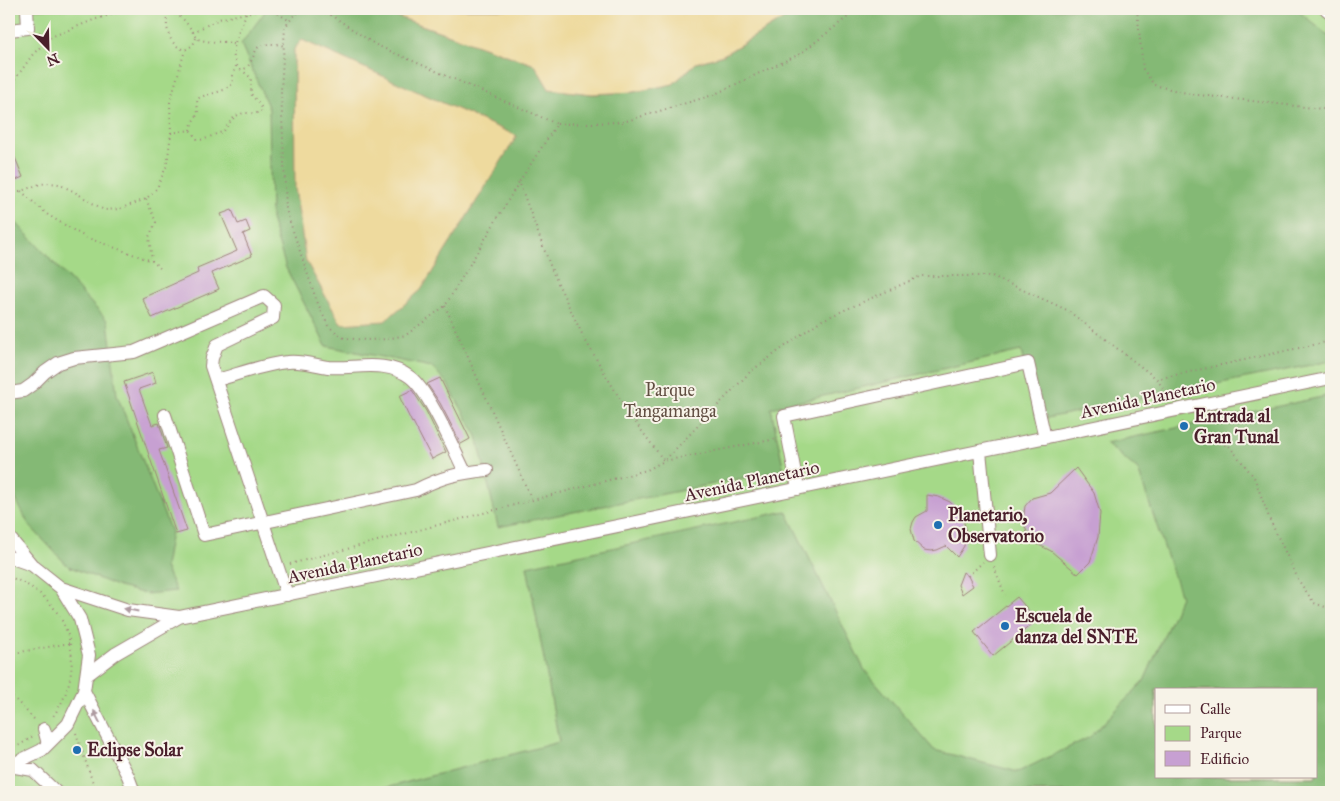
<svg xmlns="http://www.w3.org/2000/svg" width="1340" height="801" font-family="'IM FELL Great Primer',serif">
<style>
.green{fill:#a5d988;stroke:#787c5a;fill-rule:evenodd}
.forest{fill:#84b974;stroke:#676c50;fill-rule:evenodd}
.sand{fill:#eeda9e;stroke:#9c7c64}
.building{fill:#c7a0d2}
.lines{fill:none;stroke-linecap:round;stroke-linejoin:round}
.minor-casing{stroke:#9e837c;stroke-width:14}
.path{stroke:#9e837c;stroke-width:2;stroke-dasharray:1 4;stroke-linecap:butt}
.minor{stroke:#fff;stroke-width:12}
.oneway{fill:#ae9aa0}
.poi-dot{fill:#1f6fb2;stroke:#f7f3e8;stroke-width:2}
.labels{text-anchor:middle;stroke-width:4;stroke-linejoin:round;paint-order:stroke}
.park-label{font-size:18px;fill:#614e42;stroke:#f7f3e8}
.street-label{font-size:18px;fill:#4a1f2b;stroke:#f7f3e8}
.poi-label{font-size:18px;font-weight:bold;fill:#4a1f2b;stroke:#f7f3e8;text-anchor:start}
</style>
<rect width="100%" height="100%" fill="#f7f3e8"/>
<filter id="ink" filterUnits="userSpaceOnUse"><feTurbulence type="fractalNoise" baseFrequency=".02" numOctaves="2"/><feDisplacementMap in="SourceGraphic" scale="10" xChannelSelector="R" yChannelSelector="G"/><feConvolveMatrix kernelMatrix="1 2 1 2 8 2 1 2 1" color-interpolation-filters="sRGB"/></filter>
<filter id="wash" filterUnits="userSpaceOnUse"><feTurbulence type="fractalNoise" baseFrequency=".0096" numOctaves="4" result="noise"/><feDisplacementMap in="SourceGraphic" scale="20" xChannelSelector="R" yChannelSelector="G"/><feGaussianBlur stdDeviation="1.12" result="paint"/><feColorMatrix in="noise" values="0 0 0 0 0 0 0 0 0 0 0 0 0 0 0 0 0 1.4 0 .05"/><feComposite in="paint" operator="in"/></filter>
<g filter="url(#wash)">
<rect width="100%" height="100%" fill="#f1e7ce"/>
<path class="green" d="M9,9H1331V792H9ZM1156,690H1316V777H1156Z"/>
<path class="forest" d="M267,9H376L536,65L550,89L592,94L634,92L673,84L696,63L723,55L792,14L808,9H1296L1331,38V361L1037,420L1021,351L771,408L784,470L498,527L477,436L447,383L432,367L326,346L286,268L271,219L269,109L241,44Z
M9,215L108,321L117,395L171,532L165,567L176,591L146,594L119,587L68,566L29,525L9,486Z
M1331,395V792H370L559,742L527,566L786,511L864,669L934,750L1018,772L1090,737L1144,681L1181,597L1138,470L1106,443ZM1156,690H1316V777H1156Z"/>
<path class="sand" d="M376,9H808L792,14L723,55L696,63L673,84L634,92L592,94L549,89L535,65Z
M302,40L517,136L421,290L385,321L341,324L306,261L295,188L294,49Z"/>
<g id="blocks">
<path class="building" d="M9,143L23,177L9,183Z
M232,210L238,224L246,221L250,231L243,234L252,256L212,273L219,289L152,318L142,298L198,273L197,268L237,251L221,214Z
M153,372L156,383L139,389L152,425L159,423L167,448L159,450L187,531L176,534L124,382Z
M440,378L470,439L461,444L440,403L427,384Z
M412,390L426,411L446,452L432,459L413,422L412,423L399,396Z
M1076,468L1094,493L1100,513L1098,537L1090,562L1078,574L1051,551L1037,544L1028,535L1023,521L1025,506L1032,498L1050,493Z
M927,495L939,497L950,502L959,510L964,522L966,534L964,546L957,557L946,546L937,550L931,551L924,550L914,541L911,529L913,522L916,517L927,511Z
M963,572L968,576L973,586L962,594L958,585Z
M1017,597L1037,620L993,656L974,632Z"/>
</g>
</g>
<g filter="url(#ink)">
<use href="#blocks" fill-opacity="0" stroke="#9e837c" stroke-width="1"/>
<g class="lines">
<g class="minor-casing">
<path id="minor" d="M1326,9L1331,13
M9,30L28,28L27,9
M224,378C244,372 266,364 287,362C301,360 314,365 328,367C355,369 386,359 410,377C429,391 453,448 465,472
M9,393L23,391L33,384L45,372L58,363L74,358L134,352L264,296L274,305L273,318L217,345L212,358L211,366L287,595
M165,415L204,535L416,490C441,477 459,473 487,470
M980,451L990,555
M798,489L784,416L1028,363L1045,438
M9,537L32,565
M9,557L32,565L61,588L80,619L89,655L84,691L68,724L42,750L9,766
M61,588L128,610L179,617
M86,676L115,654L179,617L1331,378
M84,691L128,776L134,792
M44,729L48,744
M9,766L33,770L56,792"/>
</g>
<path class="path" d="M156,9C178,11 186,19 196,38C211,45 220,39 234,44
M167,9C166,26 166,44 185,50L193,45L196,38
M307,9L295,14L285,27L281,91L286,210L316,299L328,326L344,338L366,340L387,339L406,335L445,306L519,182
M322,9L376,45L557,124L519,182L553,273L584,338L627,411L664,461L751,371L820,321L921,276H992L1067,310L1157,379L1331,341
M1137,9L1143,69L1154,85L1190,94L1331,110
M246,13C241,30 224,55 241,70C250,69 253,56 257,48C266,43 274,43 284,46
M39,32L51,37
M193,32L219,19L264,9L274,11L290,21
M9,88L33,54L51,37L96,19L123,11L142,9
M557,124L623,122L713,95L800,54L849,16L854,9
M190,130L193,121L198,114L197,99C209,92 224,94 233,83L232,76L236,66
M171,133L190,130L198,140C207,140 213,134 223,132C229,124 233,115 244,113C250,113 255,114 261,112L262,108L251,94V78L243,71
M9,191H21L40,184L50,183L58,184L73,191L104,210L119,209L146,199L157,188L167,165L171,133L170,102L185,50
M21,191L48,215L85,237L152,261L161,269
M146,199L156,222L149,237L152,261
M445,306L532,500
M1157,379L1170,400
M1182,422L1184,426L1195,436L1229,446L1254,477L1270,520L1299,581L1314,603L1331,609
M290,564L647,470L664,461L776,439
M994,567L1005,595
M968,576L983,562
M9,577C71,597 91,668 51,719
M9,654L70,643
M9,693L35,720
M76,733L96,792
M9,748L20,745L33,736"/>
<use href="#minor" class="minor"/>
</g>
<defs><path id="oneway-solid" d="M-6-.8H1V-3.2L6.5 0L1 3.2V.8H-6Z" transform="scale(1.25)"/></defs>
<g class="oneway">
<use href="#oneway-solid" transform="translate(131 610) rotate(-169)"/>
<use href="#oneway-solid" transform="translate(97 717) rotate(-117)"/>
</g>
</g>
<g class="poi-dot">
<circle cx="1184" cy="426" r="5"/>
<circle cx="938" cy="525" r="5"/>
<circle cx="1005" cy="626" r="5"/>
<circle cx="77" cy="750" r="5"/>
</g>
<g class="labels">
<g class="park-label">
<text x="670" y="396">Parque<tspan x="670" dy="21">Tangamanga</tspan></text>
</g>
<g class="street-label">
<text transform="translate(1148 398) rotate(-12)" y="6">Avenida Planetario</text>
<text transform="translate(752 481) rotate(-12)" y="6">Avenida Planetario</text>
<text transform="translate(355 563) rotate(-12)" y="6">Avenida Planetario</text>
</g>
<g class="poi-label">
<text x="1194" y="422">Entrada al<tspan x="1194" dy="21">Gran Tunal</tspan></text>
<text x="948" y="521">Planetario,<tspan x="948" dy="21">Observatorio</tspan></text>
<text x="1015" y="622">Escuela de<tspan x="1015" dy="21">danza del SNTE</tspan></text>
<text x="87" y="756">Eclipse Solar</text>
</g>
</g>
<rect width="1340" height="801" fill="none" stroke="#f7f3e8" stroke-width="30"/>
<rect x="1155" y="688" width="162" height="90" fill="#f7f3e8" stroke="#b29e9c"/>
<rect x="1165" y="705" width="25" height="8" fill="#ffffff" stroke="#b29e9c"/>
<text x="1200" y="714" font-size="15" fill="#4a1f2b">Calle</text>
<rect x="1165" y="726" width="25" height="15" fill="#a5d988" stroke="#b29e9c"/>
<text x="1200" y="738" font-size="15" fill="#4a1f2b">Parque</text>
<rect x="1165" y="751" width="25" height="15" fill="#c7a0d2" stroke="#b29e9c"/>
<text x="1200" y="764" font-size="15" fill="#4a1f2b">Edificio</text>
<g transform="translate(48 48) rotate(157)" stroke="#f7f3e8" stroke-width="4" paint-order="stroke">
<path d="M0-4L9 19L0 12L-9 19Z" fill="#4a1f2b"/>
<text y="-8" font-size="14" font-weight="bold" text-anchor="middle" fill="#4a1f2b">N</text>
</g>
</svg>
